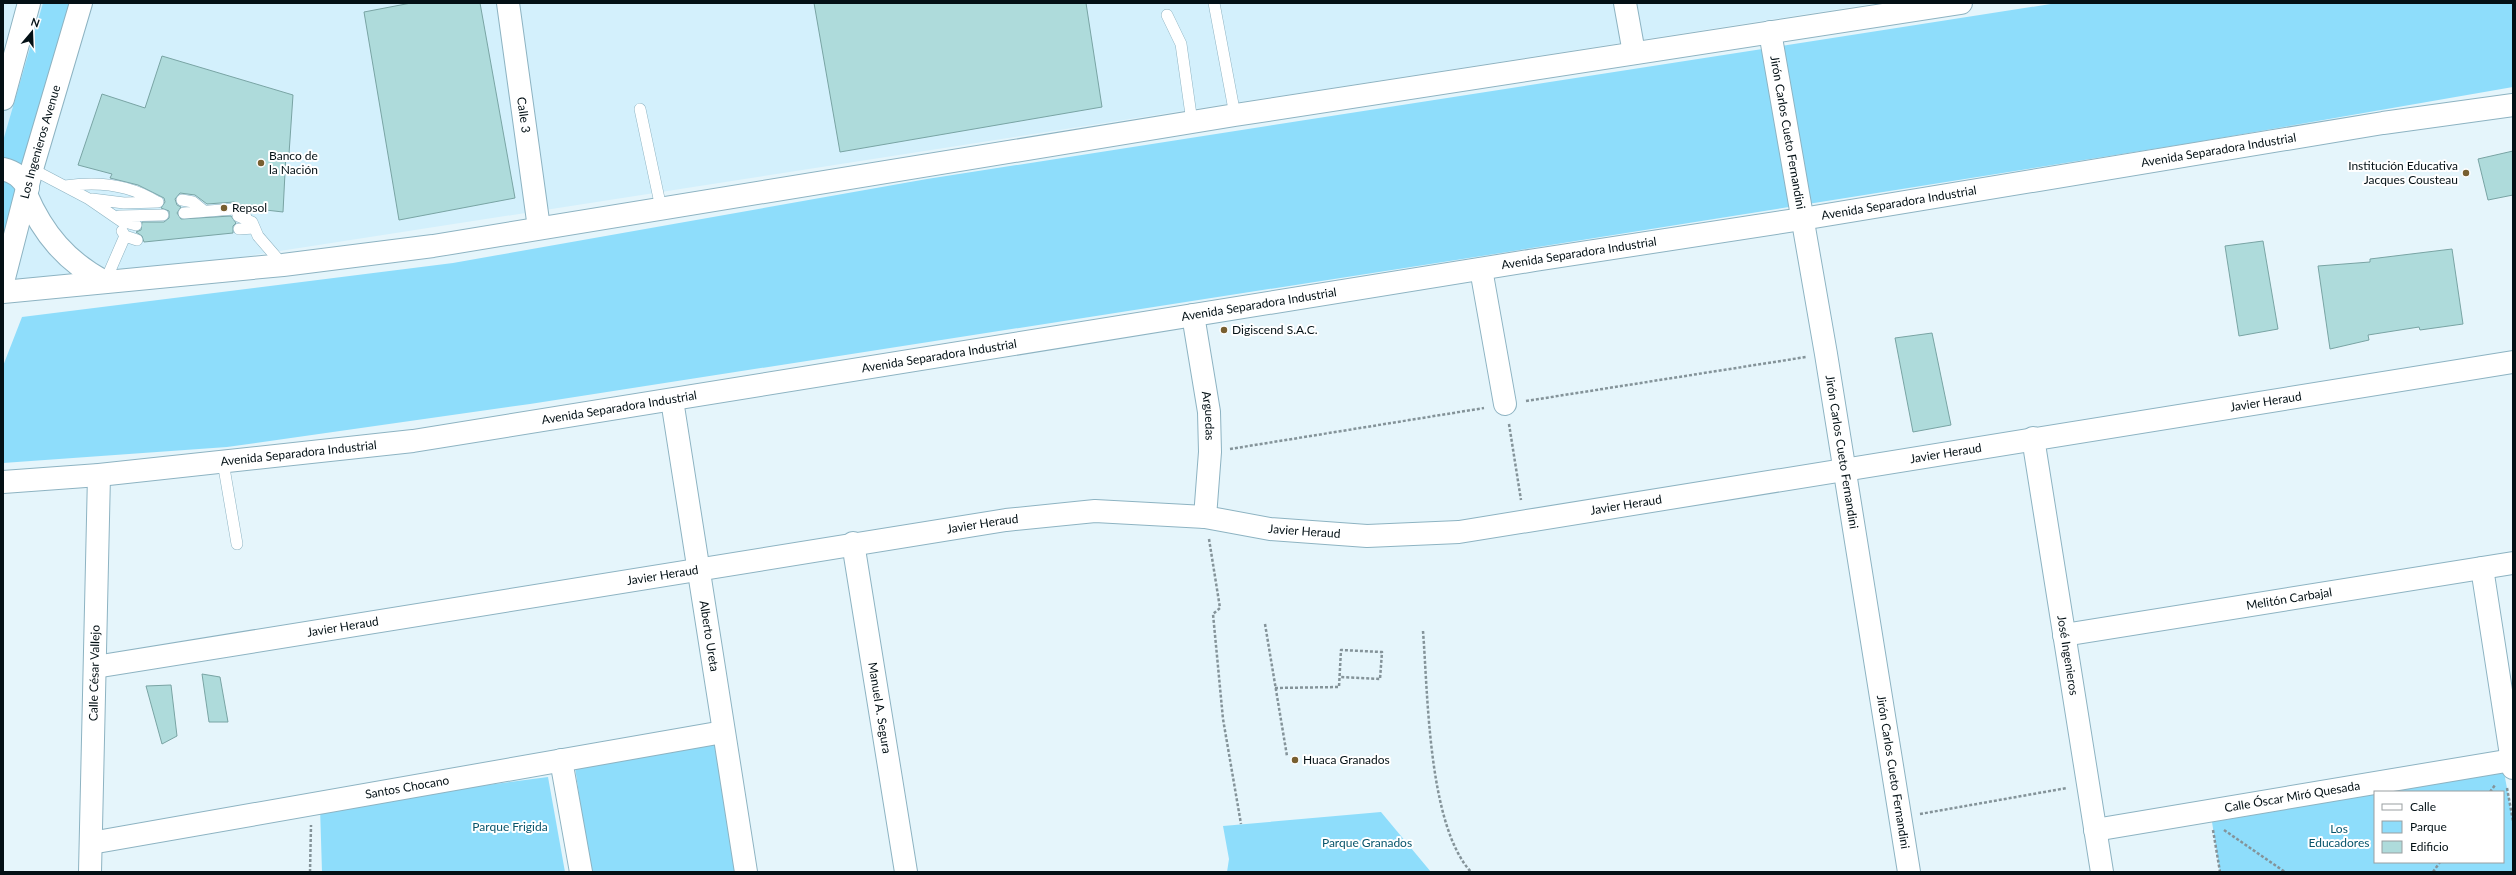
<svg xmlns="http://www.w3.org/2000/svg" width="2516" height="875" font-family="Lato,sans-serif">
<style>
.built{fill:#d3f0fc}
.green{fill:#8eddfb}
.building{fill:#aedbdb;stroke:#79a4a4}
.lines{fill:none;stroke-linecap:round;stroke-linejoin:round}
.service-casing{stroke:#8db3c2;stroke-width:12}
.minor-casing{stroke:#8db3c2;stroke-width:24}
.tertiary-casing{stroke:#8db3c2;stroke-width:24}
.secondary-casing{stroke:#8db3c2;stroke-width:24}
.path{stroke:#849399;stroke-width:2.5;stroke-dasharray:3 2;stroke-linecap:butt}
.service{stroke:#fff;stroke-width:11}
.minor{stroke:#fff;stroke-width:22}
.tertiary{stroke:#fff;stroke-width:22}
.secondary{stroke:#fff;stroke-width:22}
.poi-dot{fill:#785f30;stroke:#fff;stroke-width:1.5}
.labels{text-anchor:middle;stroke-width:4;stroke-linejoin:round;paint-order:stroke}
.street-label{font-size:12px;fill:#031015;stroke:#fff}
.poi-label{font-size:12px;fill:#031015;stroke:#fff;text-anchor:start}
.park-label{font-size:12px;fill:#08556c;stroke:#fff}
</style>
<rect width="100%" height="100%" fill="#e5f5fb"/>
<path class="built" d="M3,3H1878L158,270L3,284Z"/>
<path class="green" d="M43,3H71L23,174L3,163V141Z
M2057,3H2513V87L2191,143L1501,253L530,404L227,447L3,463V366L22,317L453,263L927,179Z
M3,174L19,184L3,238Z
M715,743L736,872H590L575,767Z
M2504,772L2513,821V872H2220L2212,822L2375,794V862H2503V792H2387Z
M548,777L565,872H322L320,807Z
M1381,812L1431,872H1227L1229,859L1223,826Z"/>
<path class="building" d="M411,3H480L515,198L399,220L364,12Z
M814,3H1086L1102,107L840,152Z
M162,56L293,95L289,154L286,153L283,212L248,208L234,202L207,204L195,195L180,193L175,199L177,205L181,207L177,213L181,219L231,216L236,223L233,226V233L144,242L142,236L136,232L141,230L142,222H164L169,218V211L161,208L165,202L164,198L138,185L110,178L112,174L78,165L102,94L145,108Z
M2513,151V195L2488,200L2478,159Z
M2263,241L2278,329L2239,336L2225,246Z
M2452,249L2463,324L2420,330L2419,327L2368,335L2369,340L2330,349L2318,266L2370,262V259Z
M1932,333L1951,425L1913,432L1895,338Z
M202,674L220,677L228,722H209Z
M171,685L177,736L162,744L146,686Z"/>
<g class="lines">
<g class="service-casing">
<path id="service" d="M1214,3L1235,115
M1167,15L1181,44L1192,122
M640,109L661,208
M32,169L89,199L121,221L136,225
M65,186C98,181 129,184 157,202
M92,199L124,203L158,202
M182,200L193,202L204,211
M184,213L234,209L241,211L246,217
M119,216L163,215
M238,216L252,222L258,236L283,265
M239,229L254,228
M122,231L125,236L137,240
M105,282L125,236
M223,462L237,544"/>
</g>
<g class="minor-casing">
<g id="minor">
<path id="s1" d="M508,3L539,228"/>
<path d="M1625,3L1634,53"/>
<path id="s2" d="M1770,32L1826,354L1909,872"/>
<path d="M1481,269L1505,404"/>
<path id="s3" d="M1193,315L1209,412L1210,452L1205,517"/>
<path id="s4" d="M672,400L746,872"/>
<path id="s5" d="M2033,438L2102,872"/>
<path id="s6" d="M853,543L906,872"/>
<path d="M2482,568L2513,768"/>
<path id="s7" d="M2064,635L2513,563"/>
<path id="s8" d="M95,667L1006,520L1095,511L1205,517L1270,529L1367,536L1459,532L2513,362"/>
<path d="M561,760L581,872"/>
<path id="s9" d="M2095,830L2512,760"/>
<path id="s10" d="M91,843L723,732"/>
<path id="s11" d="M90,872L99,475"/>
</g>
</g>
<g class="tertiary-casing">
<g id="tertiary">
<path d="M3,99L29,3"/>
<path d="M3,169C15,172 21,177 28,188"/>
<path id="s12" d="M3,282L32,169L81,3"/>
</g>
</g>
<g class="secondary-casing">
<g id="secondary">
<path d="M26,194C43,234 67,262 105,282"/>
<path d="M3,292L283,265L433,246L1235,115L1961,3"/>
<path id="s13" d="M3,482L99,475L413,441L1535,260L1802,219L2383,123L2513,105"/>
</g>
</g>
<path class="path" d="M1526,401L1806,357
M1509,424L1521,500
M1230,449L1484,408
M1209,539L1220,608L1213,614L1223,719L1241,824
M1265,624L1287,756
M1423,631C1428,694 1428,825 1471,872
M1275,688L1339,687L1341,650L1382,652L1380,679L1340,677
M2507,788L2513,821
M2490,792L2495,785
M1920,814L2067,788
M2213,830L2220,872
M2224,830L2285,872
M310,872L311,825
M2433,872L2440,862"/>
<use href="#service" class="service"/>
<use href="#minor" class="minor"/>
<use href="#tertiary" class="tertiary"/>
<use href="#secondary" class="secondary"/>
</g>
<g class="poi-dot">
<circle cx="261" cy="163" r="4"/>
<circle cx="2466" cy="173" r="4"/>
<circle cx="224" cy="208" r="4"/>
<circle cx="1224" cy="330" r="4"/>
<circle cx="1295" cy="760" r="4"/>
</g>
<g class="labels">
<g class="street-label">
<text dy="4" stroke="none"><textPath href="#s1" startOffset="113">Calle 3</textPath></text>
<text dy="4" stroke="none"><textPath href="#s2" startOffset="102">Jirón Carlos Cueto Fernandini</textPath></text>
<text dy="4" stroke="none"><textPath href="#s12" startOffset="145">Los Ingenieros Avenue</textPath></text>
<text dy="4" stroke="none"><textPath href="#s13" startOffset="2241">Avenida Separadora Industrial</textPath></text>
<text dy="4" stroke="none"><textPath href="#s13" startOffset="1917">Avenida Separadora Industrial</textPath></text>
<text dy="4" stroke="none"><textPath href="#s13" startOffset="1593">Avenida Separadora Industrial</textPath></text>
<text dy="4" stroke="none"><textPath href="#s13" startOffset="1269">Avenida Separadora Industrial</textPath></text>
<text dy="4" stroke="none"><textPath href="#s13" startOffset="945">Avenida Separadora Industrial</textPath></text>
<text dy="4" stroke="none"><textPath href="#s8" startOffset="2195">Javier Heraud</textPath></text>
<text dy="4" stroke="none"><textPath href="#s13" startOffset="621">Avenida Separadora Industrial</textPath></text>
<text dy="4" stroke="none"><textPath href="#s3" startOffset="102">Arguedas</textPath></text>
<text dy="4" stroke="none"><textPath href="#s2" startOffset="426">Jirón Carlos Cueto Fernandini</textPath></text>
<text dy="4" stroke="none"><textPath href="#s8" startOffset="1871">Javier Heraud</textPath></text>
<text dy="4" stroke="none"><textPath href="#s13" startOffset="297">Avenida Separadora Industrial</textPath></text>
<text dy="4" stroke="none"><textPath href="#s8" startOffset="1547">Javier Heraud</textPath></text>
<text dy="4" stroke="none"><textPath href="#s8" startOffset="899">Javier Heraud</textPath></text>
<text dy="4" stroke="none"><textPath href="#s8" startOffset="1223">Javier Heraud</textPath></text>
<text dy="4" stroke="none"><textPath href="#s8" startOffset="575">Javier Heraud</textPath></text>
<text dy="4" stroke="none"><textPath href="#s7" startOffset="228">Melitón Carbajal</textPath></text>
<text dy="4" stroke="none"><textPath href="#s8" startOffset="251">Javier Heraud</textPath></text>
<text dy="4" stroke="none"><textPath href="#s4" startOffset="239">Alberto Ureta</textPath></text>
<text dy="4" stroke="none"><textPath href="#s5" startOffset="220">José Ingenieros</textPath></text>
<text dy="4" stroke="none"><textPath href="#s11" startOffset="199">Calle César Vallejo</textPath></text>
<text dy="4" stroke="none"><textPath href="#s6" startOffset="167">Manuel A. Segura</textPath></text>
<text dy="4" stroke="none"><textPath href="#s2" startOffset="750">Jirón Carlos Cueto Fernandini</textPath></text>
<text dy="4" stroke="none"><textPath href="#s10" startOffset="321">Santos Chocano</textPath></text>
<text dy="4" stroke="none"><textPath href="#s9" startOffset="200">Calle Óscar Miró Quesada</textPath></text>
</g>
<g class="poi-label">
<text x="269" y="160">Banco de<tspan x="269" dy="14">la Nación</tspan></text>
<text x="2458" y="170" text-anchor="end">Institución Educativa<tspan x="2458" dy="14">Jacques Cousteau</tspan></text>
<text x="232" y="212">Repsol</text>
<text x="1232" y="334">Digiscend S.A.C.</text>
<text x="1303" y="764">Huaca Granados</text>
</g>
<g class="park-label">
<text x="510" y="831">Parque Frigida</text>
<text x="2339" y="833">Los<tspan x="2339" dy="14">Educadores</tspan></text>
<text x="1367" y="847">Parque Granados</text>
</g>
</g>
<rect width="2516" height="875" fill="none" stroke="#031015" stroke-width="8"/>
<rect x="2374" y="791" width="130" height="72" fill="#ffffff" stroke="#9a9fa1"/>
<rect x="2382" y="804" width="20" height="6" fill="#ffffff" stroke="#9a9fa1"/>
<text x="2410" y="811" font-size="12" fill="#031015">Calle</text>
<rect x="2382" y="821" width="20" height="12" fill="#8eddfb" stroke="#9a9fa1"/>
<text x="2410" y="831" font-size="12" fill="#031015">Parque</text>
<rect x="2382" y="841" width="20" height="12" fill="#aedbdb" stroke="#9a9fa1"/>
<text x="2410" y="851" font-size="12" fill="#031015">Edificio</text>
<g transform="translate(32 32) rotate(19)" stroke="#ffffff" stroke-width="3" paint-order="stroke">
<path d="M0-3L7 15L0 10L-7 15Z" fill="#031015"/>
<text y="-6" font-size="11" font-weight="bold" text-anchor="middle" fill="#031015">N</text>
</g>
</svg>
